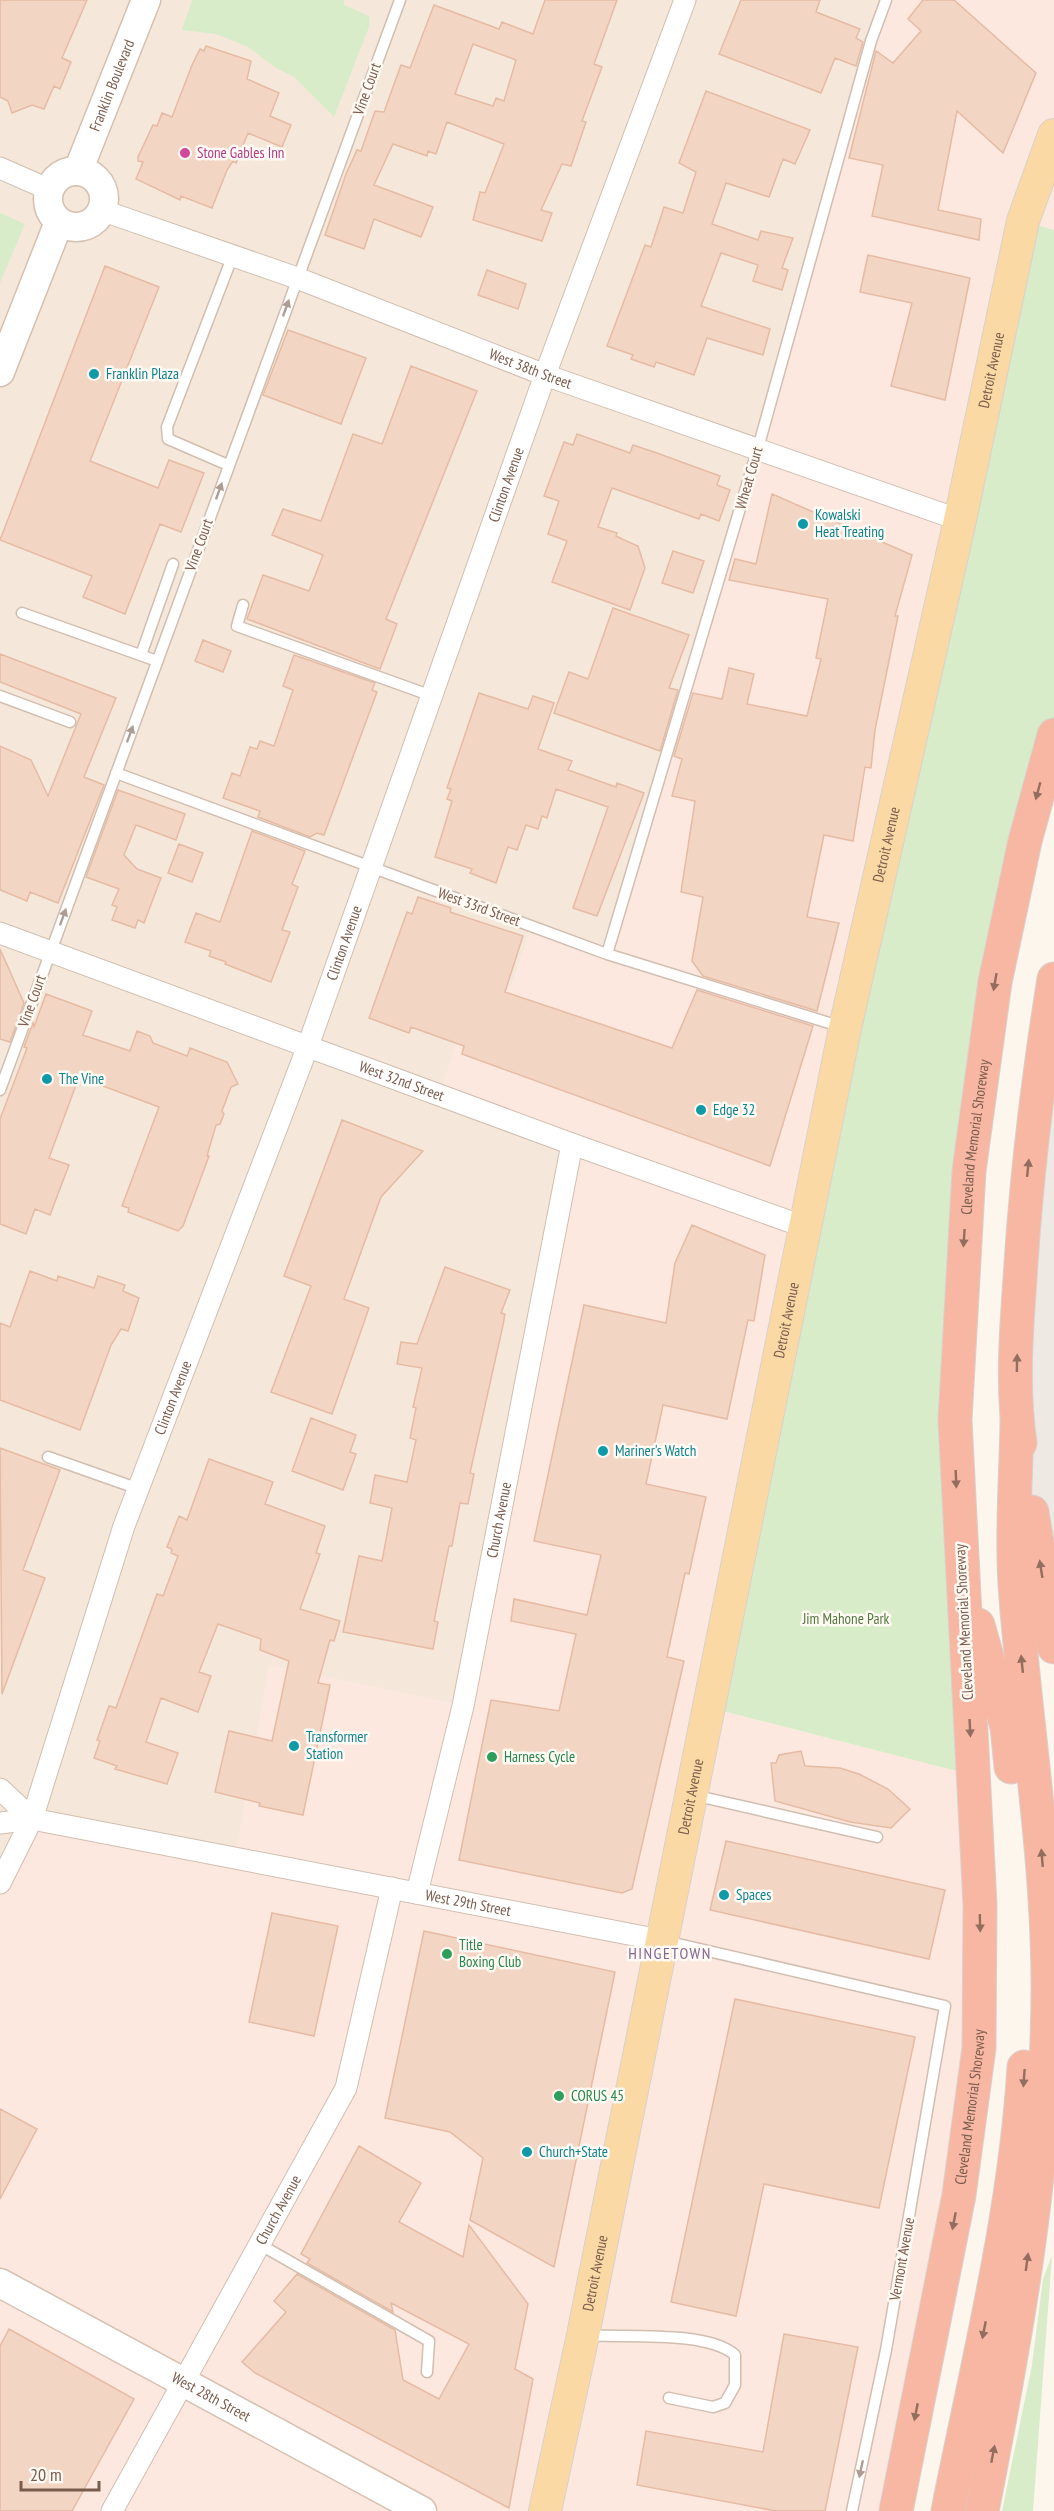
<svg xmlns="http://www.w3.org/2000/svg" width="1054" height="2511" font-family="'PT Sans Narrow',sans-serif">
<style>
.residential{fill:#f5e8da}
.commercial{fill:#fde8e0}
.industrial{fill:#efe9e4}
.green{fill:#d8ecc9}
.building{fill:#f3d5c3;stroke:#e6bba3;stroke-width:1.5;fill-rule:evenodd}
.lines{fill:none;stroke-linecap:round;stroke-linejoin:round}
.lane-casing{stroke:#d1beb0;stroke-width:13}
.street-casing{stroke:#d1beb0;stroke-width:23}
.secondary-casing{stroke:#d6c0b0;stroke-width:31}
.primary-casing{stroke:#dad1cd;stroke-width:34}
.highway-casing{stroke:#dad1cd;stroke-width:35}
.lane{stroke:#fff;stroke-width:10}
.street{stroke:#fff;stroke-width:21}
.secondary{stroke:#fff;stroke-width:28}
.primary{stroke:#fbd9a5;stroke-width:32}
.highway{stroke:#f7b7a3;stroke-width:33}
.oneway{fill:#af9d94}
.oneway2{fill:#936e5e}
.hotel-dot{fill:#d1479c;stroke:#fffaf3;stroke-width:2}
.culture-dot{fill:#0f9aa8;stroke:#fffaf3;stroke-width:2}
.leisure-dot{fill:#2e9e5b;stroke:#fffaf3;stroke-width:2}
.labels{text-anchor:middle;stroke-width:5;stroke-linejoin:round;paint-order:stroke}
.street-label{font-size:15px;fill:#7a5c4d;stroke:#fffaf3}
.hotel-label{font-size:15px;fill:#b23c85;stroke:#fffaf3;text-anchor:start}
.culture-label{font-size:15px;fill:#0d838f;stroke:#fffaf3;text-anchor:start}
.park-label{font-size:15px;fill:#537a41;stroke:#fffaf3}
.leisure-label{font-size:15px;fill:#27864d;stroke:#fffaf3;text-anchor:start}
.neighbourhood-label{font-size:16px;letter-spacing:1.5px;fill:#846695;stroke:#fffaf3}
</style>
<rect width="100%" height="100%" fill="#fdf6ec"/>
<path class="residential" d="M0,0H886L607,954L532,927L511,987L480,977L572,1144L463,1706L236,1853L0,1883Z"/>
<path class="commercial" d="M886,0H1054V230L1023,221L707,1707L972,1775L981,1952L896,2511H0V1883L32,1819L236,1853L269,1665L462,1705L572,1144L439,1095L479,977L511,987L532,927L607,954Z"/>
<path class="industrial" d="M1054,979V1647L1017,1421Z"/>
<path class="green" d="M192,0H344V5L369,16V27L334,117L294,77L276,68L248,47L216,34L182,30Z
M0,213L25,224L0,283Z
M1023,221L1054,230V735L969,1171L972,1775L707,1707Z
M1052,2255L1033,2511H1002L1032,2365L1043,2279Z"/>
<path class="building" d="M0,0H87L62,58L71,62L60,89L54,86L44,109L32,105L12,113L8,101L0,97Z
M545,0H617L594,64L602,67L582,121L586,122L571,166L562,164L541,210L552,213L542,241L473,220L480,192L485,193L504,144L447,122L436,154L428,151L427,156L393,144L374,185L433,207L421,237L374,219L364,249L325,235L346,174L357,150L361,151L375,111L384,112L401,65L410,68L434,5L499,29L502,22L533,34ZM473,44L516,60L504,101L496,98L493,106L455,94Z
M741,0H820L816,12L860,29L856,38L863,42L856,66L835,58L821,93L719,54Z
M923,0H954L1036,73L1003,153L957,111L938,210L981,219L979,240L872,216L883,165L849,158L876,51L893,63L921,31L908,19Z
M206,46L251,61L247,79L279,93L270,116L291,125L282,147L248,133L236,163L233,161L227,170L212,208L181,196L180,200L136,179L143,162L138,161V157L153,125L157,126L162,113L172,117L192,65L200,49L204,51Z
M706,91L810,130L795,164L783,159L769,197L726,183L712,224L758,240L761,231L793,238L782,268L788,270L782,290L753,281L758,265L721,253L701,306L770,329L763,355L707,338L694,375L656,362L654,367L631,359L633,355L607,346L645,245L651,247L664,207L683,213L696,172L679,163Z
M868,255L970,278L945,400L891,386L912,303L860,292Z
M105,266L159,287L90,461L158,488L169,460L204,473L181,532L160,524L125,614L83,597L92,576L0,540Z
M487,270L526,284L518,309L478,295Z
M288,330L366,358L341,424L263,395Z
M411,366L477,391L386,619L397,624L380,669L247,619L263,575L309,591L323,555L272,535L283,509L321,521L353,434L382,444Z
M577,434L630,453L633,445L654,452L720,476L717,485L730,490L719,521L701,514L699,519L612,488L598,527L617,533L616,536L624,540L638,546L645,568L630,610L552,582L567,541L548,534L559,501L544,496L564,442L573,445Z
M772,494L912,555L895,616H898L875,730L871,768L865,767L853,841L824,835L807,917L839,923L817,1011L703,976L692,961L703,897L681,892L695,801L672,796L682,759L674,756L693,693L722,699L729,668L754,674L747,704L807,716L821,659L816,658L828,599L729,580L735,559L756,564Z
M673,551L704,561L693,593L662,583Z
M613,608L689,635L669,688L678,690L660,751L554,713L569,672L588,679Z
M203,640L231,651L223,672L195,661Z
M0,654L116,698L84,777L104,785L58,903L30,892L27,901L0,890V746L31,760L48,796L81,714L0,682Z
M294,655L375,683L372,690L377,692L324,835L317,833L310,837L258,817L260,811L223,798L232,773L240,776L250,747L257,749L260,741L274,746L293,690L283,686Z
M479,693L528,709L533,696L554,703L538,749L572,761L568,770L616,787L617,783L644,793L597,916L573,908L608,807L556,789L547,818L542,816L538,829L526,825L517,850L508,847L496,883L470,873L472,869L435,857L452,801L447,799L451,789L447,788Z
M118,790L185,814L176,840L136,825L124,855L137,869L161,878L144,923L138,920L135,928L112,920L117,907L112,905L119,889L86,877Z
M252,831L305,851L292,884L298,887L282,930L290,932L271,982L225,964L226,962L209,956L211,951L185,942L196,913L220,922Z
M179,844L203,853L192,882L168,873Z
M418,897L451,908L450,912L523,936L505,992L672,1048L697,990L813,1026L770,1166L462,1054L464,1046L411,1027L409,1033L369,1018L407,912L412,914Z
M0,949L24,1003L10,1042L0,1039Z
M46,994L92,1011L83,1035L130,1051L137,1031L150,1036L153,1043L187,1056L190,1048L227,1062L238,1084L231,1087L222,1111L224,1114L220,1124L216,1125L207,1156H209L183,1226L178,1231L128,1212L129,1208L122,1206L159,1107L79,1077L49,1158L69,1165L50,1215L35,1209L26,1234L0,1224V1119L27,1048L24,1047L33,1023L34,1027Z
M342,1120L423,1151L381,1197L344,1299L369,1308L332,1414L271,1392L311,1286L284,1276Z
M692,1225L765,1255L754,1321L748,1320L727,1419L663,1405L646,1484L706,1497L689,1574L685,1573L667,1657L684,1661L632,1889L622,1893L459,1860L491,1700L559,1711L576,1634L511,1621L514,1599L587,1615L601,1555L534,1541L584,1305L666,1323L675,1263Z
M445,1267L510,1290L501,1313L505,1314L503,1325L470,1473L474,1474L468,1504L460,1503L452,1546H449L434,1621L438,1622L433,1649L343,1632L359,1556L382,1561L392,1508L370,1503L375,1475L407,1482L416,1440L410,1438L416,1408L413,1407L422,1368L397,1364L401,1342L417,1344Z
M30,1271L57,1281L58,1276L94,1288L98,1276L125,1285L123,1291L139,1298L128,1331L121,1329L111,1345L80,1430L0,1400V1323L10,1327Z
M311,1418L356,1435L350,1452L356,1454L343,1490L292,1471Z
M0,1448L60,1470L23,1570L45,1578L2,1694Z
M209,1459L273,1482L265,1504L325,1526L316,1553L320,1554L300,1609L340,1621L334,1641L330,1640L318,1683L330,1685L303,1815L259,1806L260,1803L215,1792L229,1731L272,1741L289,1661L260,1650L261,1639L218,1624L199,1672L211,1676L198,1712L161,1698L146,1742L178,1753L167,1784L115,1769L117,1766L94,1758L100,1741L97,1740L109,1706L116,1708L157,1594L163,1596L178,1556L171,1553L172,1549L167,1547L179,1516L187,1520Z
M801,1751L805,1766L840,1768L859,1774L888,1789L910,1809L891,1828L850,1822L775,1801L771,1763H776L779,1755Z
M726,1841L945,1890L929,1959L710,1910Z
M272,1913L338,1926L314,2036L249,2022Z
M424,1931L615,1972L554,2267L470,2220L483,2158L450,2132L385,2118Z
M735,1999L915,2037L879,2208L764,2184L736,2316L671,2302Z
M0,2109L37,2129L0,2199Z
M359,2146L421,2183L399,2222L463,2257L469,2225L528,2304L515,2369L533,2379L509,2508L255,2373L242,2362L286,2312L274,2301L297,2274L395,2330L403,2380L439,2399L469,2344L391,2303L393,2312L307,2263L310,2259L301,2254Z
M9,2329L134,2399L72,2511H0V2346Z
M784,2334L858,2347L825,2511H776L637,2485L646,2431L763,2452Z"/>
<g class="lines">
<g class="lane-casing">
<path id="lane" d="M228,465L168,439L167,427L233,255
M243,605L237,626L432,696
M22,613L157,661
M141,655L173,564
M0,696L70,722
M116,773L607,954L842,1027
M607,954L758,448L871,41L886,0
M0,1090L400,0
M48,1457L139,1489
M693,1795L877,1837
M665,1941L945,2006L886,2350L852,2511
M259,2244L429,2341L427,2372
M585,2335C624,2338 707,2330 735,2355V2385L725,2403L713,2407L669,2398"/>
</g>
<g class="street-casing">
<g id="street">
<path d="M0,168L50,190"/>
<path id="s1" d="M101,210L297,278L545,375L960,520"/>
<path id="s2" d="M0,933L572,1144L805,1227"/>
<path id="s3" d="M0,1789L32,1819L660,1940"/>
<path d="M0,1823L32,1819"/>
<path id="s4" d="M0,1883L32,1819L124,1526L308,1046L545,375L685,0"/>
<path id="s5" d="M417,1893L463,1706L572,1144"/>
<path id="s6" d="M112,2511L346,2088L392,1888"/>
</g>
</g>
<g class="secondary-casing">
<g id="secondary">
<path id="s7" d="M78,171L146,0"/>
<circle cx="76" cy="199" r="28"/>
<path d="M0,372L59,222"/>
<path id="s8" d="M0,2283L422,2511"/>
</g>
</g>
<g class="primary-casing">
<g id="primary">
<path id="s9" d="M545,2511L583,2335L845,1028L960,520L1023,221L1054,135"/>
</g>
</g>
<g class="highway-casing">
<g id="highway">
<path d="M1020,1443C1012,1390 1016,1333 1020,1279C1026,1178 1038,1079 1054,979"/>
<path d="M1032,1512L1054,1647"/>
<path d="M978,1625L1007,1727L1011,1767"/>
<path id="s10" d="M896,2511L959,2195L979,2048L980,1905L955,1420L969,1171L995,982L1025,841L1054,735"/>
<path d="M948,2511C977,2364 1015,2216 1024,2067"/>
<path d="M982,2511C1016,2338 1048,2165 1048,1987C1048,1857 1026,1728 1016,1598C1011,1540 1016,1480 1017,1421"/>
</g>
</g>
<use href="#lane" class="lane"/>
<use href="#street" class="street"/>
<use href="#secondary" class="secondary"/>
<use href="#primary" class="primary"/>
<use href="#highway" class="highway"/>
</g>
<defs><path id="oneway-solid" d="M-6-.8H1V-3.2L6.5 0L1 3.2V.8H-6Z" transform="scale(1.5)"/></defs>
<g class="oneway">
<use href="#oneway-solid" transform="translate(286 308) rotate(-70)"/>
<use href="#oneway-solid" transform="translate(219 491) rotate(-70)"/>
<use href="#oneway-solid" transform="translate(130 734) rotate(-70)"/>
<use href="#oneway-solid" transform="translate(63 917) rotate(-70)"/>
<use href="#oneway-solid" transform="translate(861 2469) rotate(102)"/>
</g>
<g class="oneway2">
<use href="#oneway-solid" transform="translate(1038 791) rotate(105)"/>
<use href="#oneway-solid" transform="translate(995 982) rotate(100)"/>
<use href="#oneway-solid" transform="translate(1028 1168) rotate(-84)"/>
<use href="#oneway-solid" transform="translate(964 1238) rotate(94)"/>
<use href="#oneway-solid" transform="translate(1017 1363) rotate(-89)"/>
<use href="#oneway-solid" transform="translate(956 1479) rotate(88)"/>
<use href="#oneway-solid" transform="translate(1041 1569) rotate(-99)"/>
<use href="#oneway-solid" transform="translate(1022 1664) rotate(-96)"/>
<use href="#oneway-solid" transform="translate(970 1728) rotate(87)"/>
<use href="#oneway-solid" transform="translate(1042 1858) rotate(-95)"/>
<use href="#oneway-solid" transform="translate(980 1923) rotate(89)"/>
<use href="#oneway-solid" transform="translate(1024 2078) rotate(94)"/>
<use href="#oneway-solid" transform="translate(954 2221) rotate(101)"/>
<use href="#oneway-solid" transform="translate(1027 2262) rotate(-82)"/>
<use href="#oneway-solid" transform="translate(984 2330) rotate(101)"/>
<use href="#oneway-solid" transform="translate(916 2412) rotate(101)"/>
<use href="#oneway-solid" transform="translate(993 2454) rotate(-79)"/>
</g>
<circle class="hotel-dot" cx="185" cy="153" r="6"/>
<g class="culture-dot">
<circle cx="94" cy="374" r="6"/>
<circle cx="803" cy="524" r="6"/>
<circle cx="47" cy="1079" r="6"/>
<circle cx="701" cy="1110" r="6"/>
<circle cx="603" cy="1451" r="6"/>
<circle cx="294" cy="1746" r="6"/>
<circle cx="724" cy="1895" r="6"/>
<circle cx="527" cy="2152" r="6"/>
</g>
<g class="leisure-dot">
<circle cx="492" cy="1757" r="6"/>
<circle cx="447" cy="1954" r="6"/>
<circle cx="559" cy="2096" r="6"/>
</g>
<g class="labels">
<g class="street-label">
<text dy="5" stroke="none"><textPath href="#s7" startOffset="92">Franklin Boulevard</textPath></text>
<text transform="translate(367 89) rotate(-70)" y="5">Vine Court</text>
<text dy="5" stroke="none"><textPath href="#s1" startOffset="458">West 38th Street</textPath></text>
<text dy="5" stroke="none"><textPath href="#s9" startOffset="2187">Detroit Avenue</textPath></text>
<text transform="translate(749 478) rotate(-74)" y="5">Wheat Court</text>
<text dy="5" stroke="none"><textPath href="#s4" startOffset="1488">Clinton Avenue</textPath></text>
<text transform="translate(199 545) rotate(-70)" y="5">Vine Court</text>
<text dy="5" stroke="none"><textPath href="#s9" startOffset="1701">Detroit Avenue</textPath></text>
<text transform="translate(479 907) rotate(20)" y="5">West 33rd Street</text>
<text dy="5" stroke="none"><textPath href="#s4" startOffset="1002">Clinton Avenue</textPath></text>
<text transform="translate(32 1001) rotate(-70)" y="5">Vine Court</text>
<text dy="5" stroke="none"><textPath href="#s2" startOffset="428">West 32nd Street</textPath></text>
<text dy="5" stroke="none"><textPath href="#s10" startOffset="1383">Cleveland Memorial Shoreway</textPath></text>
<text dy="5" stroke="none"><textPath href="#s9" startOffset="1215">Detroit Avenue</textPath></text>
<text dy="5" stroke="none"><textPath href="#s4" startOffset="516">Clinton Avenue</textPath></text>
<text dy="5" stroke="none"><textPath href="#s5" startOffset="382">Church Avenue</textPath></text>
<text transform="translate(964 1622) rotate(-93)" y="5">Cleveland Memorial Shoreway</text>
<text dy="5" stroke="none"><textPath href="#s9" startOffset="729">Detroit Avenue</textPath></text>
<text dy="5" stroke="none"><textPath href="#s3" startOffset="488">West 29th Street</textPath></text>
<text dy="5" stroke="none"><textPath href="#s10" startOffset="411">Cleveland Memorial Shoreway</textPath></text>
<text dy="5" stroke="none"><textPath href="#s6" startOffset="344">Church Avenue</textPath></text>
<text transform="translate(902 2259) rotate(-80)" y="5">Vermont Avenue</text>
<text dy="5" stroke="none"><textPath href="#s9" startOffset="243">Detroit Avenue</textPath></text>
<text dy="5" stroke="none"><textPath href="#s8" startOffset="240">West 28th Street</textPath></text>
</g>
<g class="hotel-label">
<text x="197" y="158">Stone Gables Inn</text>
</g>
<g class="culture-label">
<text x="106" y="379">Franklin Plaza</text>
<text x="815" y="520">Kowalski<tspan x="815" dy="17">Heat Treating</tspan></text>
<text x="59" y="1084">The Vine</text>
<text x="713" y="1115">Edge 32</text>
<text x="615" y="1456">Mariner's Watch</text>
<text x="306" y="1742">Transformer<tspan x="306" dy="17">Station</tspan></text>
<text x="736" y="1900">Spaces</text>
<text x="539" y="2157">Church+State</text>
</g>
<g class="park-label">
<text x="846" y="1624">Jim Mahone Park</text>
</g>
<g class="leisure-label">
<text x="504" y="1762">Harness Cycle</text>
<text x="459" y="1950">Title<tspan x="459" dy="17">Boxing Club</tspan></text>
<text x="571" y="2101">CORUS 45</text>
</g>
<g class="neighbourhood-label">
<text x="670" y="1959">HINGETOWN</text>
</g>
</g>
<path d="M21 2481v9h78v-9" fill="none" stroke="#7a5c4d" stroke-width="3"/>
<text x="30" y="2481" font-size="18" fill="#7a5c4d" stroke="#fffaf3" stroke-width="4.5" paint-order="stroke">20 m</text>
</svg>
